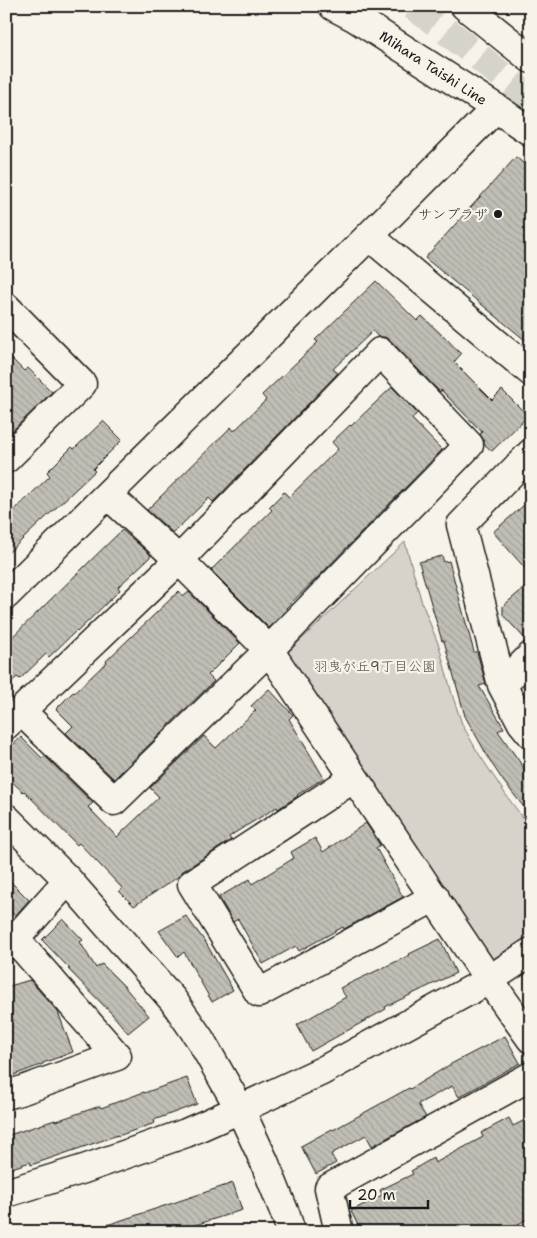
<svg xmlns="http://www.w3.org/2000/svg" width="537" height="1238" font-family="'Shantell Sans','Klee One',sans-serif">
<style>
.park{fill:#d7d3cb;stroke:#7a7874}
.building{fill:url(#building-back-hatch);stroke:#1c1c1c}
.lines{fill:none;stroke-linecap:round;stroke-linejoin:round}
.highway-tunnel{stroke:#d6d3c9;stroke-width:28;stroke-dasharray:28 14;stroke-linecap:butt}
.minor-casing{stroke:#1c1c1c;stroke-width:31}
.major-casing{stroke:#1c1c1c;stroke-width:31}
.minor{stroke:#f7f3e8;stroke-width:28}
.major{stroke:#f7f3e8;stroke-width:28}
.poi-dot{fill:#1c1c1c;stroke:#f7f3e8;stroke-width:2}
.labels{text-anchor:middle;stroke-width:4.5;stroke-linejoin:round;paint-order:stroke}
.street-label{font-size:14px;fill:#1c1c1c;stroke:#f7f3e8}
.poi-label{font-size:14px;fill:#1c1c1c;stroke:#f7f3e8;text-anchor:end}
.park-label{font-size:14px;fill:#545351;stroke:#f7f3e8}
</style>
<defs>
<pattern id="building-back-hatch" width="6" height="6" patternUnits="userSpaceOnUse" patternTransform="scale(1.25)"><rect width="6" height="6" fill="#c0beb5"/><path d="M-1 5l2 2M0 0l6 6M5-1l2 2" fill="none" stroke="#a4a39b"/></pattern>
</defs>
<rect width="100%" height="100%" fill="#f7f3e8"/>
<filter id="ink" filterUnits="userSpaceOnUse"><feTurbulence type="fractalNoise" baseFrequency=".02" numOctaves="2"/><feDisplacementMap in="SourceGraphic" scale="10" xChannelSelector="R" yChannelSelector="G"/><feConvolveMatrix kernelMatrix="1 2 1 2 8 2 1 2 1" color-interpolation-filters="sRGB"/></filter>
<g filter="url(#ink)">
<path class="park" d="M405,542L422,603L439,646L452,694L462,724L477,751L506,795L531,829V937L492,964L286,654Z"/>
<path class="building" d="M516,157L531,170V345L425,258Z
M376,281L417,321L422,316L443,336V335L461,354L454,362L492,400L502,390L528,416L492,451L484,444V441L480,434L482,432L441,390L440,392L391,341L385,337H378L373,331L333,369L338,373L213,502L209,498L173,533L147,510L231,427L234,431L266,400L262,395L318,342L315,340Z
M6,353L24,371L28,368L52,392L6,437Z
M392,387L417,413L412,419L442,450L321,574L286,608L287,609L269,628L211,570L272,510L269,507L284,492L289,497L338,449L332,442L350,425L351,426Z
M103,421L122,440L93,469L95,471L6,555V518L50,476L47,472L72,447L74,449Z
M531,499V575L493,532Z
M122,530L151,555L149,558L118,587L120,590L77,632L76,631L49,657L46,654L20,679L17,677L6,687V643Z
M442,556L444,562L449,561L474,652H477L486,684L479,686L504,728L498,731L531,778V816L504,782L492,764L465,716L444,641H442L419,562Z
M531,582V641H527L503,615V606Z
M179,591L184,596L189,592L240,643L208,675L214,681L114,779L66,733L73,726L56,709L73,692L74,693L107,662L106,661Z
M269,689L293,715L289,719L324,778L297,795L298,796L278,809L277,807L233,834L229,837L231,840L183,871L178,877L134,906L119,891L122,888L79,843L77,845L24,791L23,792L6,776V751L21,737L42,758L45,756L93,803L88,807L117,837L159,797L150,788L204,736L216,748L256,710L251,706Z
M366,823L380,845L376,848L403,897L344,929L343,927L299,951L296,946L263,964L238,919L233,922L219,897L250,879L252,884L294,858L291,852L315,838L323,852Z
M6,877L29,900L15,916L6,907Z
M186,916L206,943L233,990L212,1002L184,952L178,957L159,931Z
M63,919L83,940L80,942L96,968L102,964L123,985L149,1016L128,1033L112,1014L68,969H70L42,940Z
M440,939L456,973L385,1007L386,1009L311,1051L297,1025L346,997L340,988L410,955L409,954Z
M30,980L58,1012L73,1052L43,1063V1064L6,1078V987Z
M505,1036L520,1063L459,1097L452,1086L418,1104L426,1117L372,1146L366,1135L331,1154L336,1163L316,1174L301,1146L332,1129L333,1130L409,1088L410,1089L451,1064Z
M187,1078L197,1104L154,1120L155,1123L118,1136V1135L31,1165L30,1162L6,1170V1136L55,1120L56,1121L100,1106L101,1108L144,1092V1093Z
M531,1117V1217L504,1232H361L351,1211L382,1195L380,1190L413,1174L411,1171L433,1158L435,1163L483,1137L481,1133L509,1118L513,1126Z
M233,1183L242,1210L174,1232H99L98,1228Z"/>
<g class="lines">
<path class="highway-tunnel" d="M413,6L443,28L531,99"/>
<g class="minor-casing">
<path id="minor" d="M369,236L531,372
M6,307L82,384L6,459
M531,453L461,525L502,685L522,723L531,734
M108,495L179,560L269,650L489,980L531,1039
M6,595L369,236L496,108
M502,685L531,656
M6,725L21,711L179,560L380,352L469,445L269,650L114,801L21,711
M354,778L192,884L259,993L435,897
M6,818L68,880L173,1000L200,1039L240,1109L264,1161L286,1216L291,1232
M6,944L15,939L68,880
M6,1095L23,1090L117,1056L15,939
M6,1193L84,1169L186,1133L240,1109L322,1071L489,980L531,952
M339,1232L329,1188L531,1076"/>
</g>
<g class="major-casing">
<g id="major">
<path id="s1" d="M333,6L354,17L496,108L531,132"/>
<path d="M465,6L531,59"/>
</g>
</g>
<use href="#minor" class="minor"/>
<use href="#major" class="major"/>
</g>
</g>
<circle class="poi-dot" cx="498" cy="214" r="5"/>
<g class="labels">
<g class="street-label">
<text dy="5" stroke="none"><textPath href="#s1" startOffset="118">Mihara Taishi Line</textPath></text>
</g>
<g class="poi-label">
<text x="488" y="219">サンプラザ</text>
</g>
<g class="park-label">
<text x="375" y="671">羽曳が丘9丁目公園</text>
</g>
</g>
<rect width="537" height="1238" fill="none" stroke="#f7f3e8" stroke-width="25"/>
<rect x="12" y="12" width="512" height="1213" fill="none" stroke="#1c1c1c" stroke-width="2" filter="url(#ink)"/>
<path d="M350 1200v8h78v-8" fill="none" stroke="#1c1c1c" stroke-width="2.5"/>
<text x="357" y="1200" font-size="15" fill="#1c1c1c" stroke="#f7f3e8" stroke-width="4" paint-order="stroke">20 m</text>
</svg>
